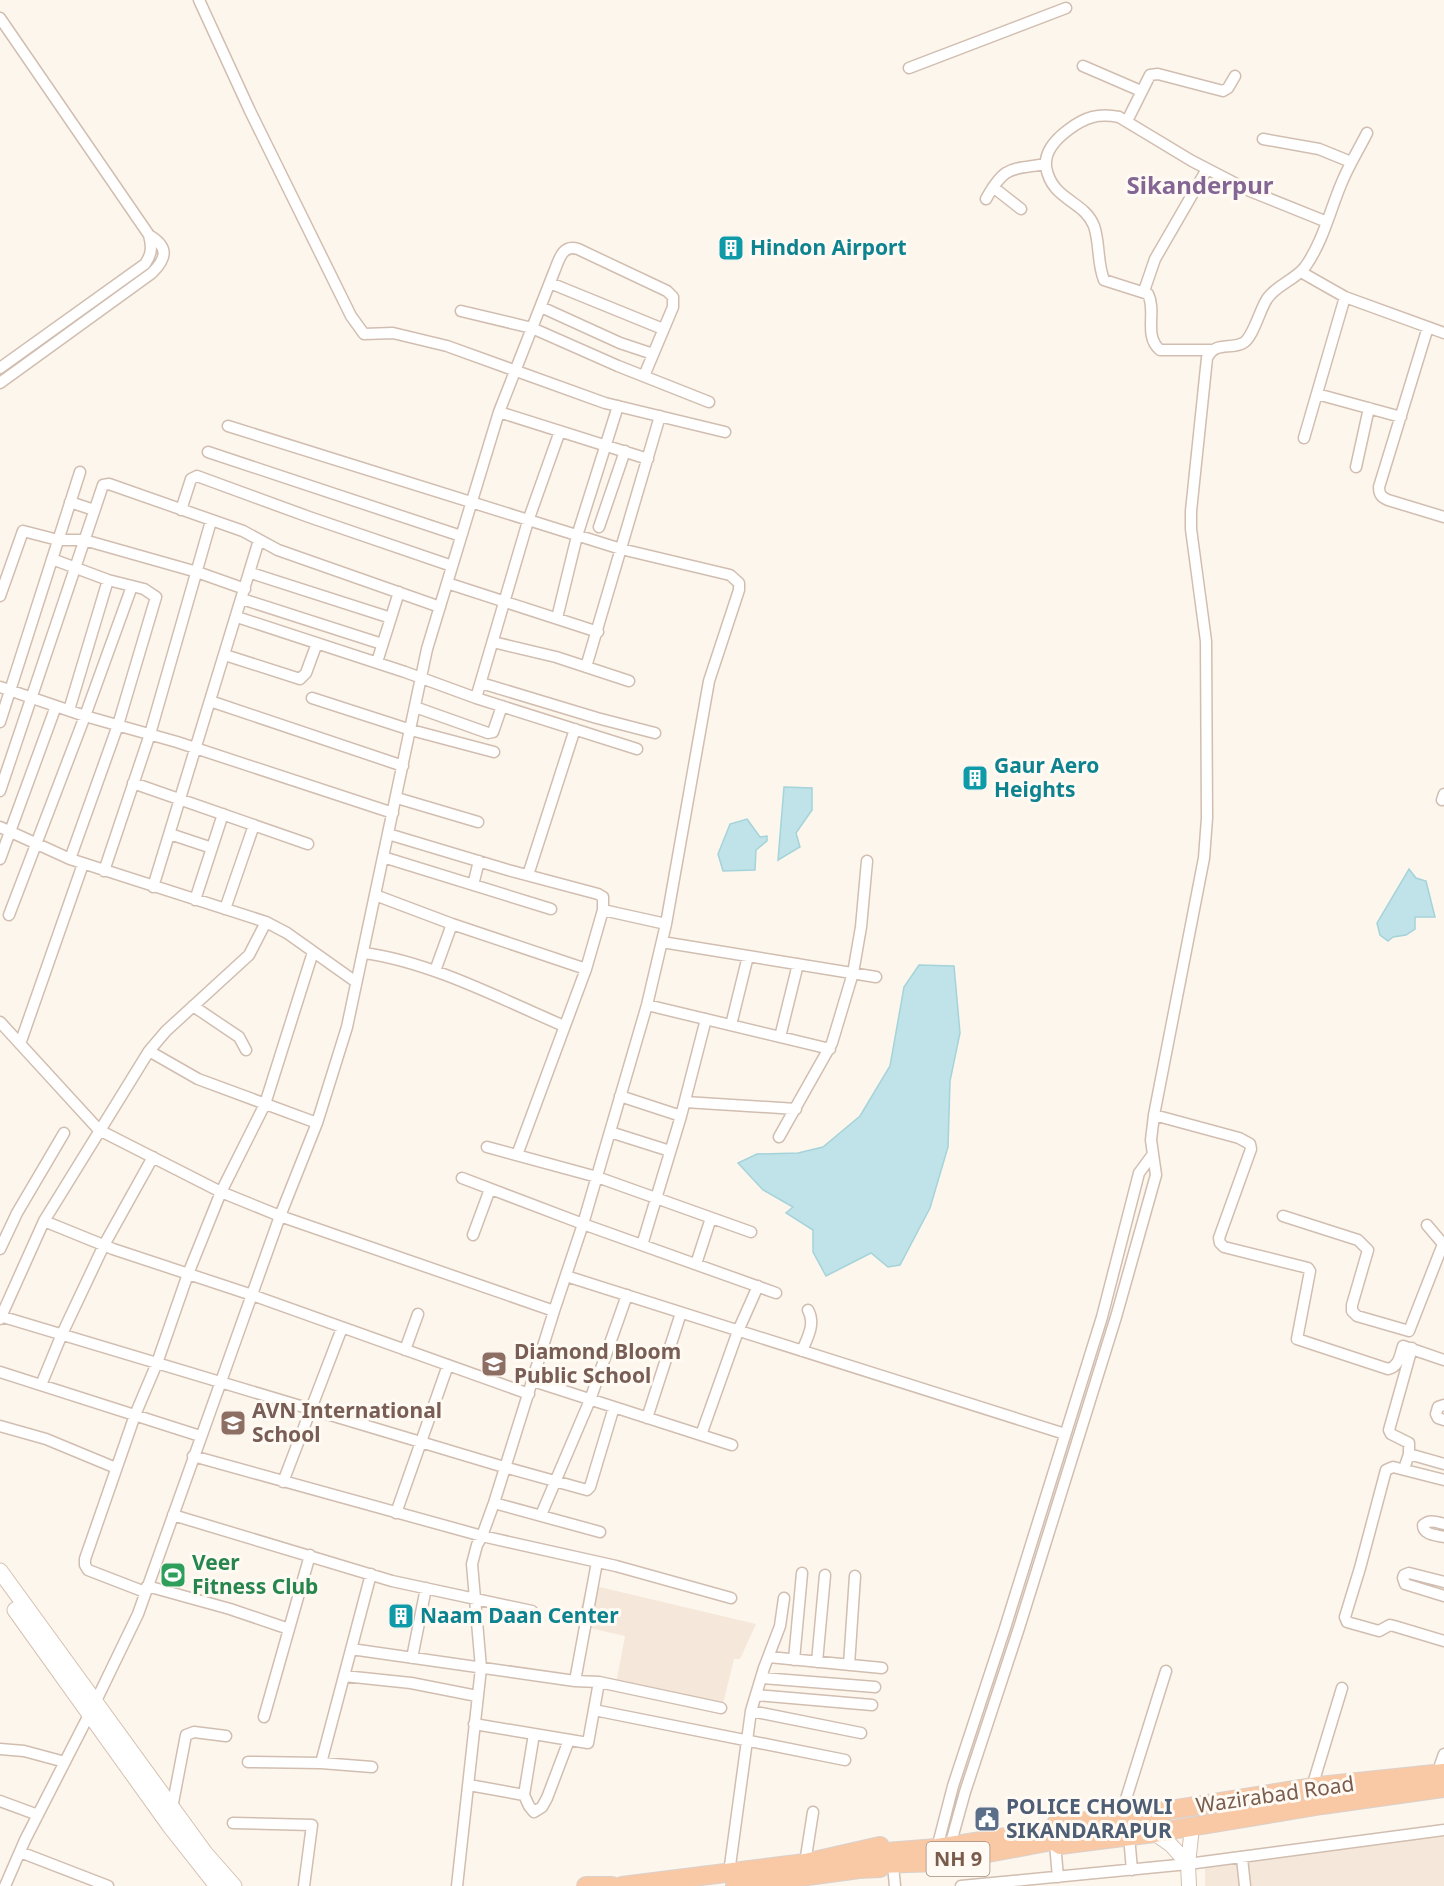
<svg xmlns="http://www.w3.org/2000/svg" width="1444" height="1886" font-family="'Noto Sans',sans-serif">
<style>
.residential{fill:#f5e8da}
.water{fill:#bfe3e8;stroke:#a5d3da;stroke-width:1.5}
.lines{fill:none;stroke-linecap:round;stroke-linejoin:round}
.minor-casing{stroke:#d1beb0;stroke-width:13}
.tertiary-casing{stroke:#d1beb0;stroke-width:16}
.secondary-casing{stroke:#d6c0b0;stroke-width:17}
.trunk-casing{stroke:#dad1cd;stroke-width:20}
.minor{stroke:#fff;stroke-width:10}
.tertiary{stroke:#fff;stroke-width:14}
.secondary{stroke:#fff;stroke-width:15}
.trunk{stroke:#f9c8a4;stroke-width:18}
.labels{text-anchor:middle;stroke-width:6;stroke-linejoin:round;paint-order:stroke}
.shield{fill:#fffaf3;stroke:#a28b7f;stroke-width:1.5}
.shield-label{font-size:20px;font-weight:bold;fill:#7a5c4d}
.culture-label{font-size:21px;font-weight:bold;fill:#0d838f;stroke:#fffaf3;text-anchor:start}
.education-label{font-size:21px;font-weight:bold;fill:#785e54;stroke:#fffaf3;text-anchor:start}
.leisure-label{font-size:21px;font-weight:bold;fill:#27864d;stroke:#fffaf3;text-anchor:start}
.street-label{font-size:21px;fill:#7a5c4d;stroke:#fffaf3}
.service-label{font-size:21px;font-weight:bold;fill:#4e5e75;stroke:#fffaf3;text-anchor:start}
.quarter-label{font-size:24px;font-weight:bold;fill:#846695;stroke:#fffaf3}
</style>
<rect width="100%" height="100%" fill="#fdf6ec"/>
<path class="residential" d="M587,1584L756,1624L740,1659H734L723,1704L616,1684L625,1636L576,1625Z
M1444,1825V1886H1205V1855Z"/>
<path class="water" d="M784,787L812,788V810L796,833L800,847L778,860Z
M747,819L760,837L767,836V841L756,850L755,870L723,871L718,854L730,824Z
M1409,869L1416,878L1426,881L1435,917H1415V929L1406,935L1393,937L1388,941L1380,935L1377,923Z
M919,965L954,966L960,1033L950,1081L948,1147L930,1208L900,1265L888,1267L871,1253L826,1276L813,1252V1230L786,1213L793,1207L763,1190L738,1163L757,1154L798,1153L823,1147L860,1116L890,1066L904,987Z"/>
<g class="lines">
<g class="minor-casing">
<path id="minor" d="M199,0L250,111L351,316L364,334L393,333L447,346L605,403L725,432
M0,18L149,235C152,247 152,254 145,264L0,368
M1083,66L1141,91
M909,68L1066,8
M1127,121L1150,75L1158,74L1223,91L1228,88L1235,76
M1263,139L1319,149L1351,162
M993,187L1021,209
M986,199C1005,165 1010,170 1046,164
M1301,272L1345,297L1444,333
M550,283L663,329
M1144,291L1155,259L1207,169
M541,307L620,343L653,354
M461,311L532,328L618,366L709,402
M1428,327L1379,487C1379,494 1381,497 1388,500L1444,517
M1212,350H1160C1143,335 1157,312 1148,294L1104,280C1097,263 1100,243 1094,226C1084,200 1052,201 1046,167C1044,151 1056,139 1068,130C1085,117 1098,113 1119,117L1192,161L1250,191L1327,222
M0,383L152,273C167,258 169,247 149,235
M1317,394L1401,417
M499,412L648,459
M228,426L621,549L730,575L739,583V590L709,681L666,924L647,1005L583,1224L554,1311L494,1503L482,1536L477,1545L472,1564L481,1668L457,1886
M1304,438L1345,297
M208,452L461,536
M1356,467L1369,408
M70,502L94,510
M181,510L191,479L197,476L309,517L452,566
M599,527L625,451
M52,559L108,580L144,589L156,597L118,725L70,859
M251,573L391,618
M447,583L598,632
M0,596L23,531L58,540H84L197,572L245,589
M242,599L382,644
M237,617L405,672L476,698L637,749
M557,618L577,536L618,406
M493,642L556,657L629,681
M225,655L300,679L306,673L317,643
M377,662L399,592
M586,667L660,416
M481,683L597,718L655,733
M0,687L85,716L177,742L393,813
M312,698L411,730L494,752
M476,698L528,521L560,431
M210,701L403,766
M415,707L488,733L493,732L502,706
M69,710L108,580
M0,722L80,472
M133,783L308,844
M0,791L103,485L109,484L243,531L278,550L440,607
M397,798L478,822
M1442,800L1444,794
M0,827L70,859L266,922L287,933L356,982
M170,834L212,848
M388,834L508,870L598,894L603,897V910L586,969L517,1155
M383,857L551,909
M0,859L56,706
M104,871L150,734L211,521
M528,875L575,729
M473,885L479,861
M153,887L259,540
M375,895L452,924L586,969
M195,900L223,814
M225,909L254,825
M603,910L666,924
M9,915L85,716L131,589
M662,942L876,977
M364,953C431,962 501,999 564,1026
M435,971L452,924
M647,1005L830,1049
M193,1006L239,1037L246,1050
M0,1022L99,1130L221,1192L280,1216L554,1311
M731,1025L748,956
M780,1037L798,964
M20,1044L83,864
M149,1051L198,1079L317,1123
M620,1096L681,1116
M685,1102L796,1109
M1154,1115L1239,1138L1250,1144L1251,1149L1219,1238L1220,1243L1224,1247L1308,1268L1310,1271L1297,1339L1388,1369C1399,1367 1400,1355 1403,1346L1444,1360
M610,1132L670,1151
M779,1137L832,1043L853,973L861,927L867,861
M487,1147L597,1177L751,1232
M462,1178L583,1224L776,1293
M1283,1216L1358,1240L1368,1250L1352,1305V1311L1357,1316L1409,1331L1443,1244
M44,1221L113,1249L252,1295L529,1394
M1427,1225L1444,1245
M473,1235L490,1189
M642,1245L681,1116L706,1019
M0,1249L17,1213L64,1133
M696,1264L711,1218
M566,1276L1065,1434
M0,1316L504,1467L587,1490L590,1487L614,1407
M0,1319L44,1221L149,1051L166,1031L249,955L266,922
M405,1350L418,1314
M802,1351C807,1338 816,1324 808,1310
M0,1372L200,1436
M533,1381L732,1445
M41,1385L62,1334L104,1245L153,1157
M1444,1405L1438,1407L1436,1414L1438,1418L1444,1420
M647,1418L681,1313
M0,1426L46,1439L116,1468
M701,1435L738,1331L758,1286
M1409,1454V1443L1391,1434L1389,1430L1412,1348
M193,1456L482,1536L616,1566L731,1598
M1404,1469L1409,1454L1444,1464
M1444,1480L1393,1467L1386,1470L1360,1568L1345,1617L1347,1622L1379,1631L1390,1625L1394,1626L1444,1641
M283,1482L342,1328
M494,1503L600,1532
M396,1513L448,1365
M173,1515L392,1581L532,1611
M541,1515L590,1400L627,1295
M1444,1524C1436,1522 1430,1519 1423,1525C1423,1535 1436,1535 1444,1537
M1444,1582L1409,1573L1404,1575L1403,1578L1405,1584L1444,1596
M147,1586L230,1609L289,1629
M145,1592L88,1570L85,1565V1559L135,1415L157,1363L188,1274L221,1192L265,1104L313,952
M351,1649L575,1681L599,1682L721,1708
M769,1657L882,1668
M412,1658L426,1588
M794,1660L802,1573
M817,1662L825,1575
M849,1665L855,1576
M344,1676L411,1683L477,1696
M761,1678L875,1687
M575,1681L597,1562
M757,1695L872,1705
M594,1710L845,1760
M751,1711L861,1733
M264,1717L310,1555
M474,1724L588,1743L599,1682
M534,1734L524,1795L529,1806L534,1812L542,1807L547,1798L569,1740
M0,1749L24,1751L65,1762
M248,1762L321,1763L372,1767
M321,1763L371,1574
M1437,1774L1444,1754
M469,1785L524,1795
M1312,1787L1342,1688
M0,1801L38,1815
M172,1808L186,1735L194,1732L226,1736
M1120,1818L1166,1671
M233,1823L312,1825L304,1886
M1129,1836L1132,1870
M1055,1844L1058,1877
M950,1846L965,1792L1019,1628L1116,1317L1156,1175L1151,1140L1154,1115L1204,858L1207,818L1206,641L1191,529V511L1207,358C1215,341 1230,350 1243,343C1253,338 1260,309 1267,299C1276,285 1295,280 1305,267C1323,242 1330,210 1342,182C1349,165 1359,149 1367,133
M937,1848L953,1786L1005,1628L1102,1317L1139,1173L1153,1154
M20,1852L108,1886
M1242,1858L1245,1886
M805,1863L813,1812
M893,1866L895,1886
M729,1873L751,1711L764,1668L780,1626L784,1598
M5,1886L25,1840L95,1703L138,1614L280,1216L317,1123L347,1027L427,649L499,412L554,272C559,260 562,244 578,249L667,291L673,297V307L644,376
M961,1886L1188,1864L1444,1830"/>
</g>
<g class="tertiary-casing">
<path id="tertiary" d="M1154,1833L1171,1845L1188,1864
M1189,1886L1188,1864L1192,1827"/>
</g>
<g class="secondary-casing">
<path id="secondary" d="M0,1571L205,1853L234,1886
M15,1610L169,1825L217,1886"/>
</g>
<g class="trunk-casing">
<path id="trunk" d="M1056,1824L1120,1818L1319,1786L1444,1773
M1064,1828L1072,1830V1836L1068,1838L940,1862L877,1864L869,1863L866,1860L867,1856L873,1853L937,1848Z
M1060,1845L1154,1833L1322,1805L1444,1788
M586,1886H612
M622,1886L805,1863L880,1846
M735,1886L859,1869L880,1868"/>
</g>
<use href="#minor" class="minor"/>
<use href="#tertiary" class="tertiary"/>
<use href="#secondary" class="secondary"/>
<use href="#trunk" class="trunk"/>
</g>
<defs>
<g id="building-square" transform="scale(1.35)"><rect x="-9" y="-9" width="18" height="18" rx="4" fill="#0f9aa8" stroke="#fffaf3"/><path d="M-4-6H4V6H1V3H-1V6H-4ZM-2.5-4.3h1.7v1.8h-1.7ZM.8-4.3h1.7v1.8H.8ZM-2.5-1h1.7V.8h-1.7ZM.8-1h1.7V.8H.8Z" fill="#fff"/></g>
<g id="school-square" transform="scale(1.35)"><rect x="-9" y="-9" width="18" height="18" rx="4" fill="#8d6e63" stroke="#fffaf3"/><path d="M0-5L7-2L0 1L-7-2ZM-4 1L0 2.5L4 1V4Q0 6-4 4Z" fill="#fff"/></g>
<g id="stadium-square" transform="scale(1.35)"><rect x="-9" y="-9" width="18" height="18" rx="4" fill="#2e9e5b" stroke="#fffaf3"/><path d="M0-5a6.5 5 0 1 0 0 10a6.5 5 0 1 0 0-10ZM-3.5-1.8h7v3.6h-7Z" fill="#fff"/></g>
<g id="civic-square" transform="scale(1.35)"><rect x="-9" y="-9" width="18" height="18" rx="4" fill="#5c6f8a" stroke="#fffaf3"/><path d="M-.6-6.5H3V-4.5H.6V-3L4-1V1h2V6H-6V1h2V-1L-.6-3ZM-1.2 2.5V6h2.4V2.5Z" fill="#fff"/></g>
</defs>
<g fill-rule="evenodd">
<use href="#building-square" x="731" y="248"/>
<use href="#building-square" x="975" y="778"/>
<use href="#school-square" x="494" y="1364"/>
<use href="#school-square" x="233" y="1423"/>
<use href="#stadium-square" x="173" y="1575"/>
<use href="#building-square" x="401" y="1616"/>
<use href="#civic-square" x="987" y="1819"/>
</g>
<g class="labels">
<rect class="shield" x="926.5" y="1842" width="63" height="34" rx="4.5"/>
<g class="shield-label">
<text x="958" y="1866">NH 9</text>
</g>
<g class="culture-label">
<text x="750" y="255">Hindon Airport</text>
<text x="994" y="773">Gaur Aero<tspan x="994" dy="24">Heights</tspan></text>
<text x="420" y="1623">Naam Daan Center</text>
</g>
<g class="education-label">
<text x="514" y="1359">Diamond Bloom<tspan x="514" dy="24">Public School</tspan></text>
<text x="252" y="1418">AVN International<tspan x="252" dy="24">School</tspan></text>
</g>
<g class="leisure-label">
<text x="192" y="1570">Veer<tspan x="192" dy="24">Fitness Club</tspan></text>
</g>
<g class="street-label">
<text transform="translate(1275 1795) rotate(-8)" y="7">Wazirabad Road</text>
</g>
<g class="service-label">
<text x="1006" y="1814">POLICE CHOWLI<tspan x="1006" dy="24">SIKANDARAPUR</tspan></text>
</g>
<g class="quarter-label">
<text x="1200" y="194">Sikanderpur</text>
</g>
</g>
</svg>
